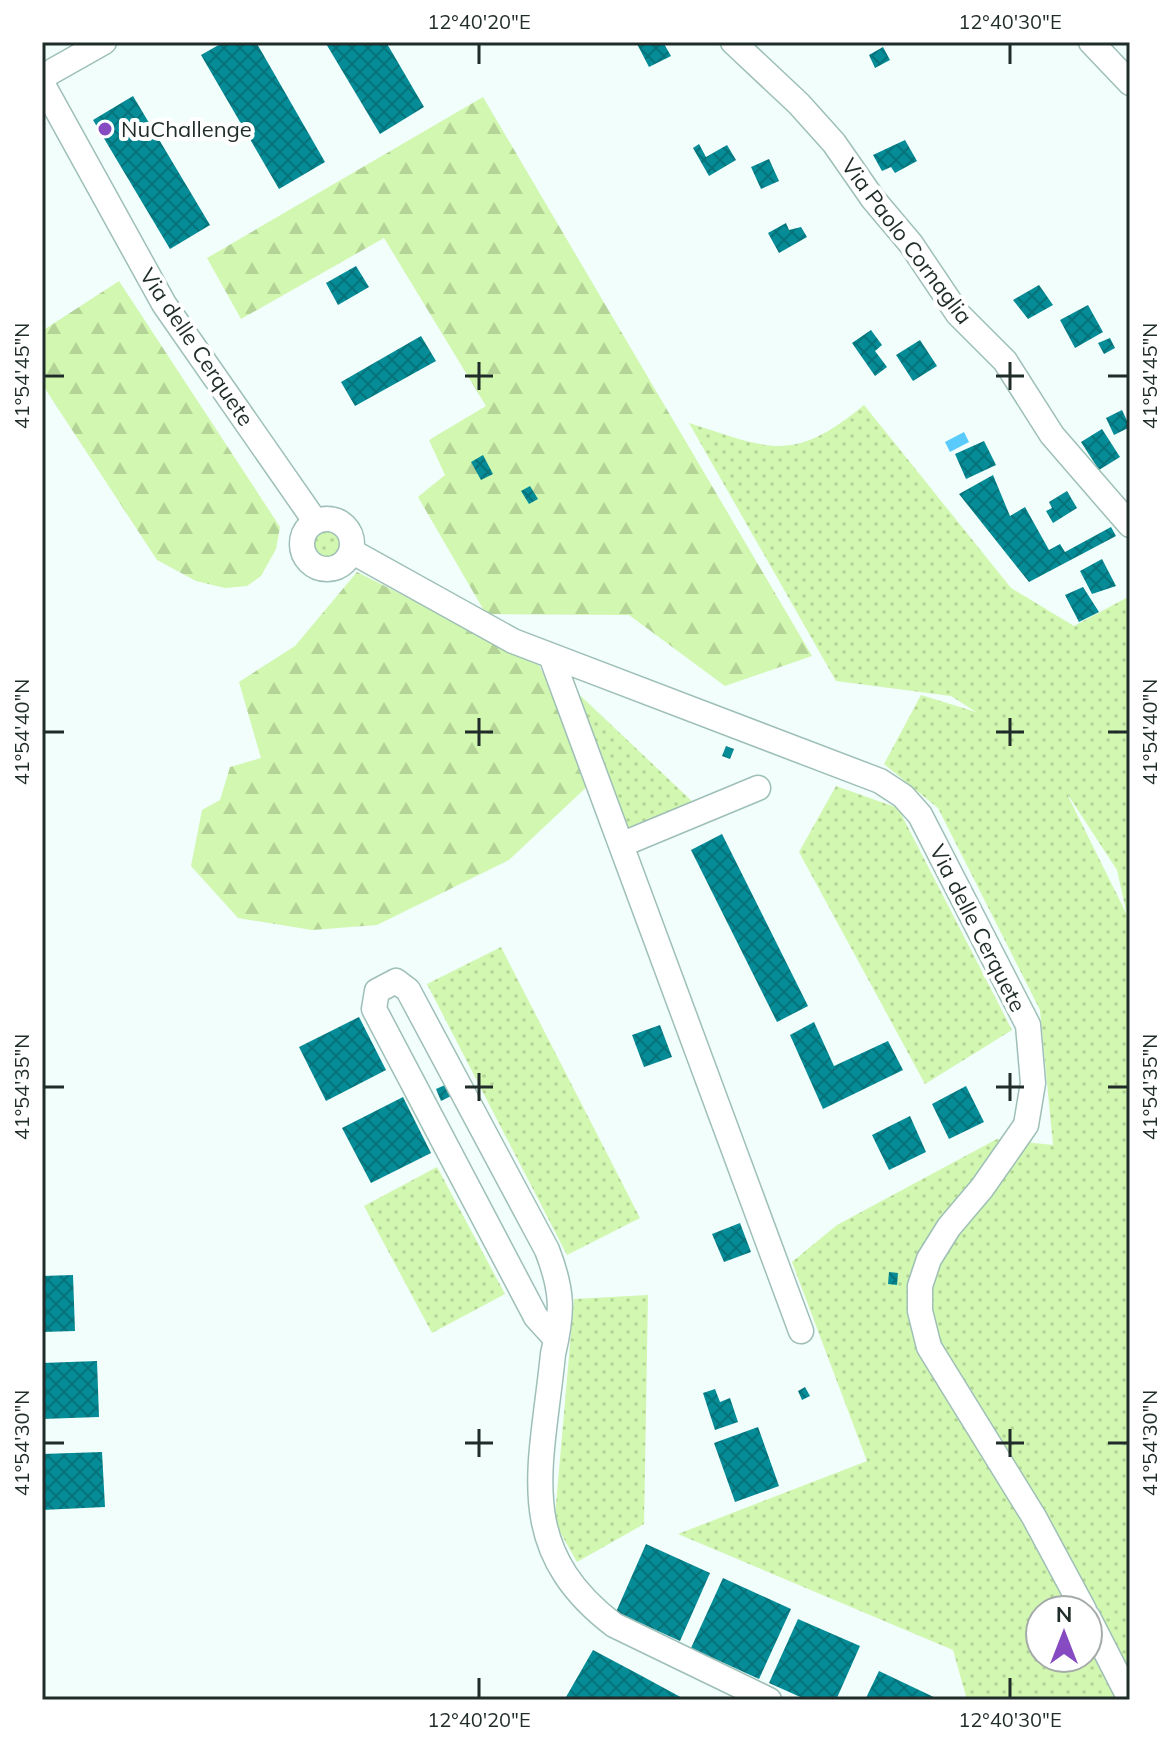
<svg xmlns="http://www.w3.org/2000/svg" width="1172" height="1742" font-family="Mulish,sans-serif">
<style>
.grass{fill:url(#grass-dots);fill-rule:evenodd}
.forest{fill:url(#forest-firs)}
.water{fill:url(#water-waves)}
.building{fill:url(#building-cross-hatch)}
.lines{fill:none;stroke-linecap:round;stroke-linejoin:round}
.minor-casing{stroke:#9ebfb7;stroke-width:27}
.minor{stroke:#fff;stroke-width:24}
.ticks{fill:none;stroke:#1f2c29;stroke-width:3}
.poi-dot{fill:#864bc1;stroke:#fff;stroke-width:3}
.labels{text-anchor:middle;stroke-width:8;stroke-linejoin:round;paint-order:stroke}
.poi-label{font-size:22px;fill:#1f2c29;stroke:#fff;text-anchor:start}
.street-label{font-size:22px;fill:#1f2c29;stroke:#fff}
.neatline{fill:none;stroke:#1f2c29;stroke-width:3}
.ticks-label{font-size:20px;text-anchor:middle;fill:#1f2c29}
</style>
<defs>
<pattern id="grass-dots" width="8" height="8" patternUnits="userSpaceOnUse" patternTransform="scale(2)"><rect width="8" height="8" fill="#d2f7b0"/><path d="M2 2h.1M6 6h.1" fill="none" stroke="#b4d497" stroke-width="1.8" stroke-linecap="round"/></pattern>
<pattern id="forest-firs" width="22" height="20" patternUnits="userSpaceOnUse" patternTransform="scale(2)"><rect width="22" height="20" fill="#d2f7b0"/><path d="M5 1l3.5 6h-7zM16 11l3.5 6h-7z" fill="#b4d497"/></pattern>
<pattern id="water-waves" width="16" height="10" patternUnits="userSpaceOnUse" patternTransform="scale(2)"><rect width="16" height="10" fill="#58cafb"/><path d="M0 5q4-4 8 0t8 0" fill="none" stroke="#48a4cb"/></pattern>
<pattern id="building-cross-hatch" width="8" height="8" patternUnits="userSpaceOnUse" patternTransform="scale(2)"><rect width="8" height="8" fill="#058c97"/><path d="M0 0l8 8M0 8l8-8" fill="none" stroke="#06737b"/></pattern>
</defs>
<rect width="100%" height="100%" fill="#f1fefb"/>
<path class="grass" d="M864,405L1011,588L1074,626L1130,596V1700H967L953,1650L678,1534L867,1461L792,1262L837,1225L997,1139L1053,1145L1040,1010L938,808L884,764L921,695L976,712L951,696L836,681L689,423C770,449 793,464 864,405ZM1068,795L1117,870L1127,915L1068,796ZM1040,1610H1088V1658H1040Z
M312 546a16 16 0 1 1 32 0a16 16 0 1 1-32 0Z
M567,683L697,806L626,833Z
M836,786L898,808L1012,1030L925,1084L799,852Z
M501,947L640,1218L567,1255L427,984Z
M437,1167L505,1294L432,1333L364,1206Z
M648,1295L644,1524L577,1562L560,1532L555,1516L574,1299Z"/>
<path class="forest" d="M483,97L812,656L725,686L629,615L486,614L418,497L445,475L429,440L486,406L384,238L241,319L207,258Z
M119,281L280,527L276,549L261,576L247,586L225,588L196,581L157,560L42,384V331Z
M357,572L538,663L593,781L509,860L377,925L312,930L238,918L191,866L202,810L220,800L230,767L261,758L239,682L295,646Z"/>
<path class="water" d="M964,432L969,442L950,452L945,442Z"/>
<path class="building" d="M224,42H256L325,162L279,189L201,55Z
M325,42H386L424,107L380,134Z
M636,42H663L671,56L649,67Z
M883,47L890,60L875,68L869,55Z
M133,96L210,225L170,249L93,120Z
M905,140L917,161L895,173L891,167L882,171L873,155Z
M699,144L706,157L727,145L736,160L709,176L693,148Z
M769,159L779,181L761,189L751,167Z
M786,223L789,230L801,227L807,237L779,253L768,233Z
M356,266L369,287L338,305L326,283Z
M1039,285L1053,305L1028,319L1013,300Z
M1088,305L1103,332L1075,348L1060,320Z
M871,330L882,345L875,351L887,367L875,376L852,343Z
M421,336L436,361L355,406L341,382Z
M1110,338L1115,348L1104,354L1098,343Z
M920,340L937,366L913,381L896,355Z
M1122,410L1130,427L1114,435L1106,418Z
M1102,429L1120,457L1099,470L1081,442Z
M984,441L996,465L966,479L955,454Z
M483,455L493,474L481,480L471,462Z
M993,475L1010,516L1025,507L1049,550L1060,544L1065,552L1111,527L1116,536L1029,582L959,494Z
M530,486L538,499L529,504L521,491Z
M1067,491L1077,508L1053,523L1046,511L1052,508L1049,502Z
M1102,559L1116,586L1092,594L1080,571Z
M1083,587L1099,612L1079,622L1065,595Z
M726,746L734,749L730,759L722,756Z
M722,834L808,1006L777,1022L691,850Z
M359,1017L386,1070L326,1101L299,1047Z
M814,1022L834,1066L888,1041L903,1070L823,1109L790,1035Z
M660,1025L672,1057L644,1067L632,1035Z
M445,1085L451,1096L441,1101L436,1089Z
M966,1086L984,1122L949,1139L932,1104Z
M403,1097L431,1153L371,1183L342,1128Z
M910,1116L926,1152L889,1170L872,1135Z
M740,1223L751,1252L724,1262L712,1234Z
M889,1272L898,1273L897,1285L888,1284Z
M73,1275L75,1331L42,1332V1276Z
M97,1361L99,1417L42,1419V1363Z
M805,1387L810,1396L802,1400L798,1391Z
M715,1389L720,1402L730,1398L738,1422L715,1430L703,1393Z
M758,1427L779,1486L735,1502L714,1443Z
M102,1452L105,1507L42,1510V1454Z
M646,1544L710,1573L680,1641L616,1612Z
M723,1578L791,1609L759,1679L691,1648Z
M798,1619L860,1646L836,1700H807L769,1683Z
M593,1650L640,1675L686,1700H570L566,1697Z
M879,1671L940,1700H865Z"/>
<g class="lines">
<g class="minor-casing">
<path id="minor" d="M733,42L799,104L834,143L873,199L911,244L958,314L1005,361L1052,435L1130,525
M1091,42L1130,83
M42,77L104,42
M42,83L164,304L315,521
M302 544a25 25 0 1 1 50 0a25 25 0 1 1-50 0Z
M351,551L513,641L880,781L903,796L920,815L1028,1025L1033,1083L1026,1125L982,1188L949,1227L929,1259L920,1286V1311L929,1347L1034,1517L1084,1610
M551,656L801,1331
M623,844L758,788
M556,1339L536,1317L374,1009L377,991L396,981L408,990L547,1250C563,1291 563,1312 553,1354C542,1466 512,1547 614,1625L769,1700
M1088,1617L1130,1699"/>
</g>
<use href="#minor" class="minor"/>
</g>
<path class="ticks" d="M479,44V64M1010,44V64M479,362V390M1010,362V390M44,376H64M465,376H493M996,376H1024M1108,376H1128M479,718V746M1010,718V746M44,732H64M465,732H493M996,732H1024M1108,732H1128M479,1073V1101M1010,1073V1101M44,1087H64M465,1087H493M996,1087H1024M1108,1087H1128M479,1429V1457M1010,1429V1457M44,1443H64M465,1443H493M996,1443H1024M1108,1443H1128M479,1678V1698M1010,1678V1698"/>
<circle class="poi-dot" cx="105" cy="129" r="8"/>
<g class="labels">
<g class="poi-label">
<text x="121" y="137">NuChallenge</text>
</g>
<g class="street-label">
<text transform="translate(907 241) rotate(53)" y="8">Via Paolo Cornaglia</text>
<text transform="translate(197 347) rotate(56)" y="8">Via delle Cerquete</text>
<text transform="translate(978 928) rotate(63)" y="8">Via delle Cerquete</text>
</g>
</g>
<rect width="1172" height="1742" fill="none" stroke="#ffffff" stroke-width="88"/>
<g transform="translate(1064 1634)"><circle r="38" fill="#ffffff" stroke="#a5aba9" stroke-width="2"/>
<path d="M0-6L14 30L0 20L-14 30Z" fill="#864bc1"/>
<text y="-12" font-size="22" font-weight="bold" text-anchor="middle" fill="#1f2c29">N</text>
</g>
<rect x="44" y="44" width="1084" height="1654" class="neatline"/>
<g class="ticks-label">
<text x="479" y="29">12°40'20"E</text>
<text x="1010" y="29">12°40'30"E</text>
<text transform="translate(22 376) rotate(-90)" y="7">41°54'45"N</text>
<text transform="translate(1150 376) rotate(-90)" y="7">41°54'45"N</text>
<text transform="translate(22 732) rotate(-90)" y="7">41°54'40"N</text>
<text transform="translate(1150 732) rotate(-90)" y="7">41°54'40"N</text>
<text transform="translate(22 1087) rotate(-90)" y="7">41°54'35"N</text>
<text transform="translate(1150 1087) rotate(-90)" y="7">41°54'35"N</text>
<text transform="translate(22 1443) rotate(-90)" y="7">41°54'30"N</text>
<text transform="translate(1150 1443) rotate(-90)" y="7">41°54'30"N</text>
<text x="479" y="1727">12°40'20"E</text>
<text x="1010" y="1727">12°40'30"E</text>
</g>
</svg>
